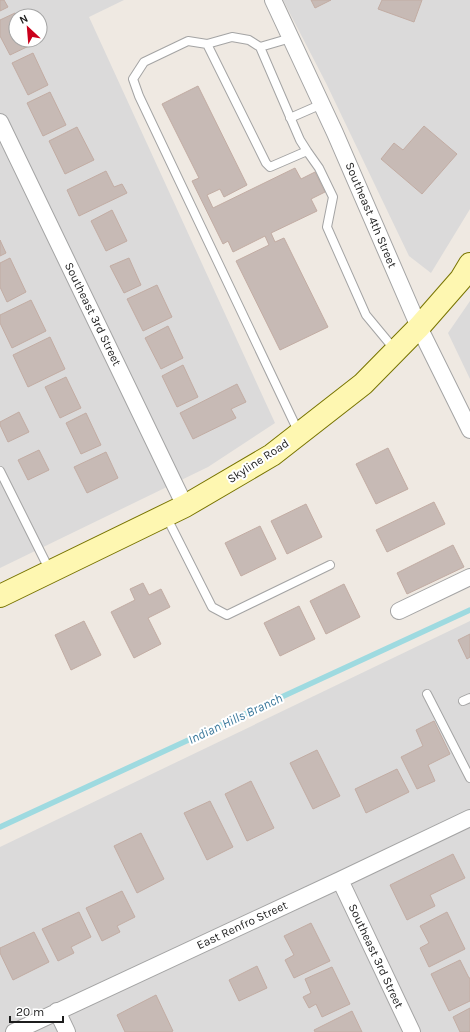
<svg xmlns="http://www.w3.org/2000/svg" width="470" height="1032" font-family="Karla,sans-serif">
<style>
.residential{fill:#dbdada;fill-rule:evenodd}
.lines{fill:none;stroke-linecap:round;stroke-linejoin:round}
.stream{stroke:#9edae0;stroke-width:5.5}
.building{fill:#c7bab5;stroke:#c2aca3}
.lane-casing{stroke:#a4a4a4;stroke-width:10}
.street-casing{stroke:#a4a4a4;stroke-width:18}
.secondary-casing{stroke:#787400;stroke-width:24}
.lane{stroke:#fff;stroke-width:8}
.street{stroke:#fff;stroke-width:16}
.secondary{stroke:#fef7b1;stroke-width:22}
.labels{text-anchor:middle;stroke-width:4;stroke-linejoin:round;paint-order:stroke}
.street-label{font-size:12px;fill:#1d1d1d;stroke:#fff}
.water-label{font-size:13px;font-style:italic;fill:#3b789b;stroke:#fff}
</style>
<rect width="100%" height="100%" fill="#efe9e2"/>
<path class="residential" d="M0,0H124L89,17L275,423L208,467L0,568ZM16,16H40V40H16Z
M283,0H470V209L431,273L409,256L326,83Z
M470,301V379L448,333Z
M470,621V1032H0V847Z"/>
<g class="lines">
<path class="stream" d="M0,827L470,610"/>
</g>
<path class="building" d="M0,0H4L8,7L0,11Z
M311,0H331L315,8Z
M382,0H422L414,22L378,9Z
M15,13L16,16V40H28L31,45L10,55L0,36V20Z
M33,53L48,85L28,95L12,63Z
M198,86L247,185L224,197L220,189L207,195L213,208L295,168L301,179L315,172L325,192L311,199L317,211L271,233L275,242L284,238L328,327L280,350L236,261L269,245L265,236L233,252L228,241L223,244L192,181L199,178L162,104Z
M50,92L66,125L43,136L27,103Z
M424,126L457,154L422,194L381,159L394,143L403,150Z
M77,127L94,160L65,174L49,141Z
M106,171L114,187L122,184L127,193L79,216L67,190Z
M112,210L127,241L106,251L91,221Z
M0,240L6,253L0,256Z
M10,258L26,292L7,302L0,287V263Z
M129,258L141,285L124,293L110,266Z
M157,285L172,317L143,331L127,299Z
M31,300L46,331L12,348L0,323V315Z
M168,326L183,358L161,369L145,338Z
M50,337L65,369L28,387L13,355Z
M183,365L198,397L177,407L162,376Z
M66,377L81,408L60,418L45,387Z
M237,384L246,402L231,409L236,418L193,439L180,413Z
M19,412L29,432L8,442L0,425V422Z
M86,413L101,445L81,454L66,423Z
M388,448L408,489L376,504L356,464Z
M39,450L49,470L28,480L18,460Z
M106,452L118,478L87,493L74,467Z
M434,502L445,524L387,552L376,530Z
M306,504L322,537L287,554L271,521Z
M260,526L276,559L241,576L225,543Z
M453,545L464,567L407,594L397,573Z
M143,583L149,595L161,589L170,607L148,618L161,644L134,658L111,612L135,600L130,589Z
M344,584L360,617L326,634L310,601Z
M299,606L315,639L280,656L264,623Z
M84,621L101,655L71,670L55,635Z
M470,634V657L467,659L458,640Z
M434,721L450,754L428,765L435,781L417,789L401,757L423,746L416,730Z
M317,750L340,796L313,809L290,763Z
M397,769L409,792L366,813L355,789Z
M251,781L274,828L247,841L225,794Z
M210,801L233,847L207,860L184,813Z
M141,833L164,879L137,893L114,846Z
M453,854L465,878L430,895L435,906L407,920L390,885Z
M122,891L135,917L117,926L120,932L102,941L86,908Z
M79,912L91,937L71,947L74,953L58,961L42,929Z
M447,912L465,949L429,967L420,948L429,943L420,926Z
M311,923L330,961L294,978L285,960L294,955L284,936Z
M34,932L49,962L13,980L0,953V948Z
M460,960L469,978H470V1001L449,1011L431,974Z
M257,966L267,988L239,1001L229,980Z
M332,967L350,1004L322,1017L316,1004L309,1008L303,997L311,993L305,979Z
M156,995L173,1031L171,1032H125L117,1015Z
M470,1008V1032H460L453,1017Z
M352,1011L362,1032H315L314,1030Z"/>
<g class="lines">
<g class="lane-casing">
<path id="lane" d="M207,44L232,37L249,40L260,47L291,38
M260,47L300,140L307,151
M290,118L322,104
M299,433L139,96L133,79L144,62L188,41L207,44L266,163L270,167L307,151L319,168L333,197L327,227L366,315L395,350
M0,471L50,571
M166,516L212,607L227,615L330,565
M427,694L470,778
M463,701L470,698"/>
</g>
<g class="street-casing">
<path id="street" d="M273,0L335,133L419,327L470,430
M0,122L185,506
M399,611L470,577
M340,880L412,1032
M57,1011L67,1032
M14,1032L340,880L470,818"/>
</g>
<g class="secondary-casing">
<path id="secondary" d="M0,596L185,506L272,455L363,384L419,327L461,279L470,264"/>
</g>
<use href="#lane" class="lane"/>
<use href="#street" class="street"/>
<use href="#secondary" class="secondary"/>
</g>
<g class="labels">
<g class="street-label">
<text transform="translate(371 215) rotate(67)" y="4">Southeast 4th Street</text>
<text transform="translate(93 314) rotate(64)" y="4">Southeast 3rd Street</text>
<text transform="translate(258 461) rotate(-33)" y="4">Skyline Road</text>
<text transform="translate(242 925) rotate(-25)" y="4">East Renfro Street</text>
<text transform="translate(376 956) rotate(65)" y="4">Southeast 3rd Street</text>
</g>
<g class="water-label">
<text transform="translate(235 718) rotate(-25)" y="5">Indian Hills Branch</text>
</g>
</g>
<g transform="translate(28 28) rotate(334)"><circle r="19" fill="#ffffff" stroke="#a5a5a5"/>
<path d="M0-3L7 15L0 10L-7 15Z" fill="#ca001c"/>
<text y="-6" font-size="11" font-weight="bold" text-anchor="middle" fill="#1d1d1d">N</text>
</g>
<path d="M10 1016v6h53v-6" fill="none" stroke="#1d1d1d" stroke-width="2"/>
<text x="16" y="1016" font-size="12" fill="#1d1d1d" stroke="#ffffff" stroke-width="3" paint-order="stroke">20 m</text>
</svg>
